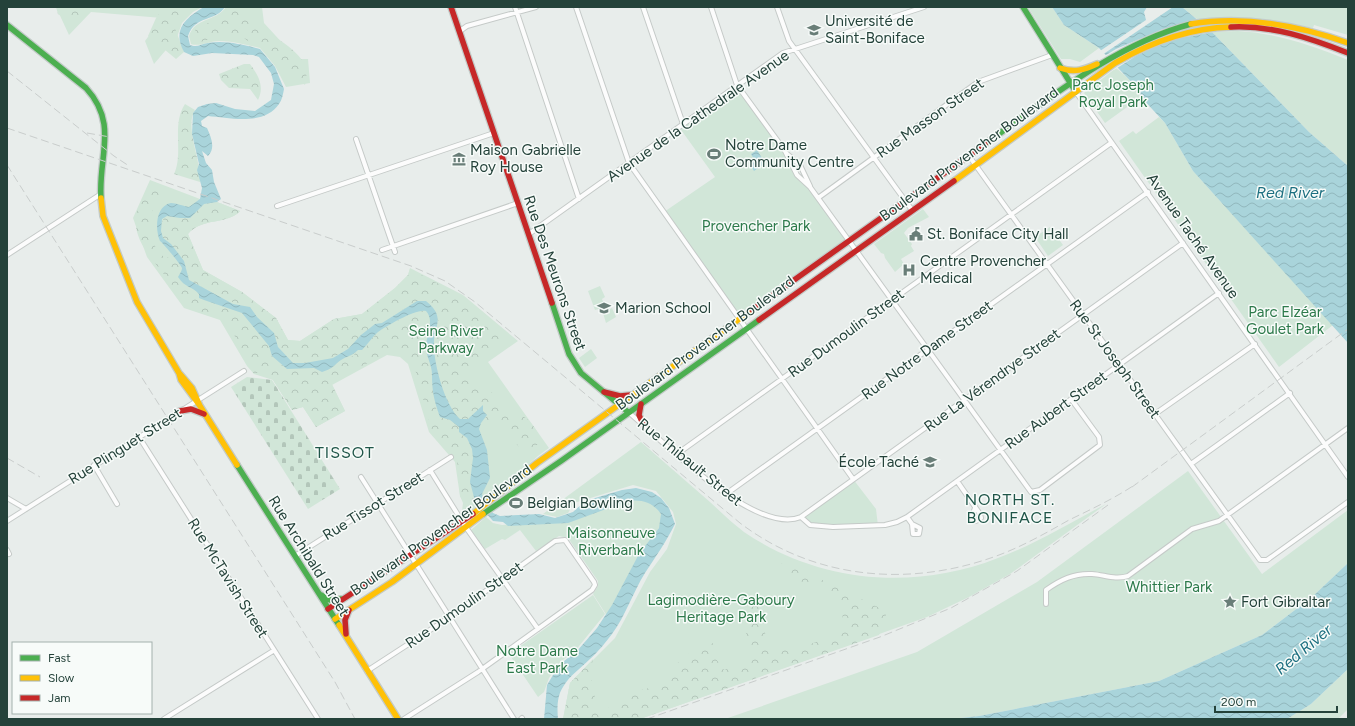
<svg xmlns="http://www.w3.org/2000/svg" width="1355" height="726" font-family="Figtree,sans-serif">
<style>
.green{fill:#d1e6d8}
.forest{fill:url(#forest-crowns)}
.cemetery{fill:url(#cemetery-stones)}
.water{fill:url(#water-waves)}
.pier{fill:#e8edeb}
.lines{fill:none;stroke-linecap:round;stroke-linejoin:round}
.street-casing{stroke:#c5cac8;stroke-width:6}
.fast-casing{stroke:#c3cbc8;stroke-width:8}
.slow-casing{stroke:#c3cbc8;stroke-width:8}
.jam-casing{stroke:#c3cbc8;stroke-width:8}
.street{stroke:#fcfcfc;stroke-width:4}
.fast{stroke:#4caf50;stroke-width:5.5}
.slow{stroke:#ffc107;stroke-width:5.5}
.jam{stroke:#c62828;stroke-width:5.5}
.rail{stroke:#c9cdcc;stroke-width:1;stroke-dasharray:8 4;stroke-linecap:butt}
.labels{text-anchor:middle;stroke-width:3;stroke-linejoin:round;paint-order:stroke}
.poi-label{font-size:15px;fill:#24423a;stroke:#f7fbf9;text-anchor:start}
.park-label{font-size:15px;fill:#2d7a4b;stroke:#f7fbf9}
.street-label{font-size:15px;fill:#24423a;stroke:#f7fbf9}
.water-label{font-size:16px;font-style:italic;fill:#1c6f80;stroke:#f7fbf9}
.neighbourhood-label{font-size:16px;letter-spacing:1px;fill:#1f5548;stroke:#f7fbf9}
</style>
<defs>
<pattern id="forest-crowns" width="20" height="18" patternUnits="userSpaceOnUse"><rect width="20" height="18" fill="#d1e6d8"/><path d="M2 6a3 3 0 1 1 6 0M12 15a3 3 0 1 1 6 0" fill="none" stroke="#b3c6ba"/></pattern>
<pattern id="cemetery-stones" width="16" height="16" patternUnits="userSpaceOnUse"><rect width="16" height="16" fill="#d1e6d8"/><path d="M2 7V4a2 2 0 0 1 4 0v3zM10 15v-3a2 2 0 0 1 4 0v3z" fill="#b3c6ba"/></pattern>
<pattern id="water-waves" width="16" height="10" patternUnits="userSpaceOnUse"><rect width="16" height="10" fill="#a9d4db"/><path d="M0 5q4-4 8 0t8 0" fill="none" stroke="#91b7bd"/></pattern>
</defs>
<rect width="100%" height="100%" fill="#e8edeb"/>
<path class="green" d="M56,7H202L193,12L182,23L177,37L154,64L145,41L162,18L91,12L69,35Z
M226,7H262L264,23L297,59H308L310,83L286,87L275,66L260,48C247,45 233,41 219,41C210,41 199,47 191,44L189,36C195,17 216,22 226,7Z
M1028,7H1052L1064,25L1099,48L1080,62L1070,59H1061Z
M1182,7H1348V35L1314,25L1313,28C1275,19 1237,15 1198,20Z
M1238,31C1276,33 1313,46 1348,60V166L1309,132L1212,32Z
M1116,68C1126,76 1136,85 1141,97L1105,123L1084,93Z
M737,85L785,151L794,171L810,187L848,240L739,319L664,212L715,177L679,127Z
M1159,117L1165,123L1193,171L1333,325L1279,367L1119,141L1133,131L1136,134Z
M150,180L200,199L217,202L240,211C228,225 202,217 188,234L203,270L242,292L276,318L288,340L300,341L334,319L362,314L395,288L408,275L410,268L463,295L518,341L488,362L549,448C532,459 520,474 504,487C492,497 479,505 466,513L462,511L463,503L460,496L455,462L429,432L408,364L400,357L387,355L332,385L345,411L316,427L303,407L292,410L273,380L254,374L247,366L220,320L184,308L147,257L133,218Z
M923,209L929,217L908,228L904,233L912,244L911,246L914,251L901,259L904,264L895,272L885,258L884,254L881,253L874,244Z
M1050,227L1063,245L1048,256L1035,237Z
M600,286L605,297L602,299L605,307L595,310L588,291Z
M612,308L616,317L606,323L603,313Z
M591,349L597,358L585,367L579,358Z
M641,442C664,462 687,482 710,502C721,512 732,523 744,532C819,583 914,591 998,558C1036,544 1071,522 1106,504L1010,574L969,597L927,617L640,719H563L570,683L615,638L650,572L667,549L676,524L673,512L656,491L633,485L574,503L568,513L557,517L543,514Z
M1188,471L1262,574L1348,510V563L1312,597L1262,635L1159,681L979,716L952,719H725L917,652L1037,582Z
M853,479L876,509L878,526H813L801,517Z
M625,500H646L659,507L663,521L607,616L593,594L598,586V581L568,538L559,536L536,551L520,530L505,540L502,539L485,549L471,530L486,517L493,523L502,525L568,521Z
M593,595L605,614L575,651L560,662L549,678L544,692L538,697L509,654Z
M1348,669V709L1338,719H1287L1311,704Z"/>
<path class="forest" d="M56,7H95L83,12L73,24L58,14Z
M164,7H185L173,23L184,52L176,59L148,36L156,18Z
M234,7H253L243,14L244,19C261,30 301,47 306,69C307,74 306,80 305,85L287,69L280,66L275,59L261,46L248,41L237,33L223,34L201,42L197,40L194,34L196,28L218,19Z
M244,64H250C258,75 265,86 258,100L250,89L229,88L221,80L219,74Z
M185,104L195,110C184,127 202,162 200,182L174,174C184,153 171,125 185,104Z
M157,186L160,192L157,205L149,215C149,231 151,246 164,257C174,258 177,260 182,268L178,277C185,288 192,286 199,294V297L222,307L242,313L269,346L272,356L287,369L314,368L320,372L332,369L342,360L353,356L358,350L366,347C368,344 369,341 371,339C378,331 416,308 426,311C436,322 426,335 426,347C426,356 430,366 432,375L431,378L435,406L440,417L450,420L459,427V432C484,452 464,474 474,500L465,505L460,496L457,460L442,446L431,428L412,358L399,351L385,354L331,382L345,411L316,427L303,407L292,410L266,369L254,374L226,319C214,311 200,315 187,305C177,298 175,288 167,278C154,261 133,241 136,217C137,208 144,198 148,190Z
M208,202H217L240,211C228,225 202,217 188,234L203,270L242,292L276,318L288,340L300,341L334,319L362,314L395,288L408,275L410,269L460,295L508,339L470,367L469,382L472,387L483,384C491,388 497,402 506,409C510,413 516,412 521,415C529,419 539,431 540,440L533,452L520,448L502,427L485,419L487,415L483,411V407L466,420C460,419 456,417 453,412C445,402 435,360 434,346C433,334 441,325 436,313C435,309 431,306 429,303L417,301L378,324L356,340L348,349L336,356L305,363L292,362C288,352 274,349 276,338L255,313L190,281L184,261L171,244L163,238L161,225L164,218L167,216L187,218Z
M780,563L816,577L888,612L883,620L888,628L881,631L879,635L640,719H563L570,683L593,659L590,673L594,690L597,715L602,710L614,706L625,694L665,684L679,661L694,650L706,639L715,645L716,659L724,670L742,664L750,656L747,636L736,600L754,593C767,604 762,622 766,637C767,641 770,645 772,648C793,652 819,642 838,633L843,619L839,599L827,588L787,578L774,564Z"/>
<path class="cemetery" d="M247,377L272,380L340,489L308,509L231,387Z"/>
<path class="water" d="M204,7H225C215,22 195,15 188,36L190,45C197,48 201,44 208,43C226,40 243,45 260,49L275,67L284,89C283,94 282,100 279,104C264,126 230,118 208,116L201,121L202,126L207,128C211,137 216,148 208,156L202,151L206,163L212,170L214,182L221,199L217,202L204,204L190,218H180L167,216L162,219L161,231L163,238L171,244L184,261L189,280L233,304L250,307L257,317L274,333L278,347L293,363H305L333,358L348,349L361,335L375,324L382,323L417,301H426C447,318 433,326 434,345C434,365 445,406 460,419H468L483,405V411L487,415L481,423L479,429L487,450L490,478L482,494L484,500L493,513L500,516L539,514L555,518L573,512L585,501L622,490L636,488L652,492L661,498L669,508L675,524C666,542 656,556 645,573C633,592 626,615 612,634C606,642 598,652 590,659C581,668 570,675 563,687C557,696 557,708 558,719H544L547,685L559,665L577,651L597,628L612,605L639,554L659,528L661,514C653,502 641,499 628,501L568,523L508,526L503,522L493,521L475,501L470,482L473,458L472,449L467,438L459,432V427L450,420L440,417C434,400 432,392 432,374C432,365 426,356 426,347C426,334 435,321 426,311C417,308 386,326 378,332C372,337 368,344 362,350H358C352,356 347,356 341,360C333,366 332,369 322,372L314,368L287,369L272,356L269,346L242,313L204,300L199,298V294C192,286 185,288 178,277C179,275 182,271 182,268C181,265 164,244 160,241C155,230 155,206 171,203C176,203 183,206 189,207L200,199L202,188L197,170L199,164L192,134L193,113L198,107L207,104L216,103L235,109L255,111L271,100L274,84L271,73L259,57L253,55L212,53L193,56L184,52C172,30 185,18 204,7Z
M1052,7H1182L1212,32L1309,132L1348,166V343L1193,171L1165,123L1141,97L1139,90L1099,48L1064,25Z
M757,150L765,163L754,171L750,165L755,161L751,154Z
M1348,563V669L1311,704L1287,719H952L979,716L1159,681L1262,635L1312,597Z"/>
<path class="pier" d="M1147,7H1173L1102,55L1097,50L1100,51L1146,20L1144,12Z
M1200,20L1214,32L1180,38L1157,46L1136,56L1114,70L1103,57L1116,49L1163,29Z"/>
<g class="lines">
<g class="street-casing">
<path id="street" d="M515,7L579,199
M576,7L629,163L853,479
M643,7L683,124
M711,7L737,85L785,151L797,175L810,187L1031,492L1040,490L1100,445L1099,437L1071,399
M777,7L789,41L912,210
M460,31L467,26L536,7
M1076,92L1348,477
M356,139L395,252
M786,153L800,165L810,186
M969,156L1260,560H1267L1348,502
M818,198L978,82L1052,55
M277,206L494,133
M529,234L783,53L924,7
M382,250L518,203
M7,255L101,194
M628,412C663,440 754,536 801,517L810,525L833,527L885,525L897,522L907,517L1219,293
M1155,414L1255,344
M139,437L318,719
M677,454L1111,143
M1191,464L1290,393
M94,465L117,504
M430,470L465,526L538,629
M361,477L514,719
M957,481L980,514L981,518L976,521L973,520L972,516L975,508
M726,494L1148,192
M7,498L26,509
M801,517L1183,243
M907,517L912,524L913,534H919L920,528L912,524
M7,521L244,371
M7,550L9,554
M295,556L451,457
M1046,604V590C1060,580 1074,573 1092,574C1105,575 1115,580 1128,576L1192,529L1219,521L1348,428
M367,671L450,617L555,541L565,540L594,582L595,585L592,590L478,672L404,719
M164,719L273,651
M521,719L522,718"/>
</g>
<g class="fast-casing">
<path id="fast" d="M1023,7L1076,92
M7,25L86,88C119,124 98,156 101,198
M985,144C1048,99 1116,44 1191,24
M552,303L569,354L581,373L628,412
M237,465L339,625
M483,514L561,461L759,320
M321,595L330,600L341,599"/>
</g>
<g class="slow-casing">
<path id="slow" d="M1191,24C1245,15 1297,25 1348,43
M1060,68C1074,73 1084,70 1097,64
M954,181L1115,63C1151,42 1189,28 1231,27
M101,198L103,216L137,302L179,373L181,380L200,406L237,465
M180,374L192,388L200,406
M473,514L537,463L752,310
M335,619L392,582L483,514
M339,625L398,719"/>
</g>
<g class="jam-casing">
<path id="jam" d="M451,7L552,303
M1231,27C1272,25 1310,38 1348,53
M752,310L985,144
M759,320L954,181
M604,392L620,396L631,395
M641,404L639,415L643,424
M180,411L191,409L204,414
M328,609L473,514
M346,634L345,620L349,610"/>
</g>
<use href="#street" class="street"/>
<use href="#fast" class="fast"/>
<use href="#slow" class="slow"/>
<use href="#jam" class="jam"/>
<path class="rail" d="M7,71L114,156L129,166
M7,128L411,266L445,281L475,302L740,523C815,580 911,588 999,555C1023,546 1046,533 1069,520C1092,509 1115,498 1136,484
M87,133L110,137
M7,165L335,682L355,719
M7,458L40,477
M1132,487L1348,329
M647,719L880,637L951,608L1017,571L1108,505"/>
</g>
<defs>
<g id="university-bare" transform="scale(1.08)"><path d="M0-5L7-2L0 1L-7-2ZM-4 1L0 2.5L4 1V4Q0 6-4 4Z" fill="#697e78" stroke="#f7fbf9" stroke-width="2.5" paint-order="stroke"/></g>
<g id="stadium-bare" transform="scale(1.08)"><path d="M0-5a6.5 5 0 1 0 0 10a6.5 5 0 1 0 0-10ZM-3.5-1.8h7v3.6h-7Z" fill="#697e78" stroke="#f7fbf9" stroke-width="2.5" paint-order="stroke"/></g>
<g id="museum-bare" transform="scale(1.08)"><path d="M0-6L6-3V-2H-6V-3ZM-5-1h2V3h-2ZM-1-1h2V3h-2ZM3-1h2V3H3ZM-6 4H6V6H-6Z" fill="#697e78" stroke="#f7fbf9" stroke-width="2.5" paint-order="stroke"/></g>
<g id="civic-bare" transform="scale(1.08)"><path d="M-.6-6.5H3V-4.5H.6V-3L4-1V1h2V6H-6V1h2V-1L-.6-3ZM-1.2 2.5V6h2.4V2.5Z" fill="#697e78" stroke="#f7fbf9" stroke-width="2.5" paint-order="stroke"/></g>
<g id="hospital-bare" transform="scale(1.08)"><path d="M-5-5h3v3.5h4V-5h3V5h-3V1.5h-4V5h-3Z" fill="#697e78" stroke="#f7fbf9" stroke-width="2.5" paint-order="stroke"/></g>
<g id="school-bare" transform="scale(1.08)"><path d="M0-5L7-2L0 1L-7-2ZM-4 1L0 2.5L4 1V4Q0 6-4 4Z" fill="#697e78" stroke="#f7fbf9" stroke-width="2.5" paint-order="stroke"/></g>
<g id="sight-bare" transform="scale(1.08)"><path d="M0-6L1.8-2.2L6-1.7L2.9 1.2L3.7 5.4L0 3.3L-3.7 5.4L-2.9 1.2L-6-1.7L-1.8-2.2Z" fill="#697e78" stroke="#f7fbf9" stroke-width="2.5" paint-order="stroke"/></g>
</defs>
<g fill-rule="evenodd">
<use href="#university-bare" x="814" y="30"/>
<use href="#stadium-bare" x="714" y="154"/>
<use href="#museum-bare" x="459" y="159"/>
<use href="#civic-bare" x="916" y="234"/>
<use href="#hospital-bare" x="909" y="270"/>
<use href="#school-bare" x="604" y="308"/>
<use href="#school-bare" x="930" y="462"/>
<use href="#stadium-bare" x="516" y="503"/>
<use href="#sight-bare" x="1230" y="602"/>
</g>
<g class="labels">
<g class="poi-label">
<text x="825" y="26">Université de<tspan x="825" dy="17">Saint-Boniface</tspan></text>
<text x="725" y="150">Notre Dame<tspan x="725" dy="17">Community Centre</tspan></text>
<text x="470" y="155">Maison Gabrielle<tspan x="470" dy="17">Roy House</tspan></text>
<text x="927" y="239">St. Boniface City Hall</text>
<text x="920" y="266">Centre Provencher<tspan x="920" dy="17">Medical</tspan></text>
<text x="615" y="313">Marion School</text>
<text x="919" y="467" text-anchor="end">École Taché</text>
<text x="527" y="508">Belgian Bowling</text>
<text x="1241" y="607">Fort Gibraltar</text>
</g>
<g class="park-label">
<text x="1113" y="90">Parc Joseph<tspan x="1113" dy="17">Royal Park</tspan></text>
<text x="756" y="231">Provencher Park</text>
<text x="1285" y="317">Parc Elzéar<tspan x="1285" dy="17">Goulet Park</tspan></text>
<text x="446" y="336">Seine River<tspan x="446" dy="17">Parkway</tspan></text>
<text x="611" y="538">Maisonneuve<tspan x="611" dy="17">Riverbank</tspan></text>
<text x="1169" y="592">Whittier Park</text>
<text x="721" y="605">Lagimodière-Gaboury<tspan x="721" dy="17">Heritage Park</tspan></text>
<text x="537" y="656">Notre Dame<tspan x="537" dy="17">East Park</tspan></text>
</g>
<g class="street-label">
<text transform="translate(698 116) rotate(-35)" y="5">Avenue de la Cathedrale Avenue</text>
<text transform="translate(930 118) rotate(-35)" y="5">Rue Masson Street</text>
<text transform="translate(969 154) rotate(-36)" y="5">Boulevard Provencher Boulevard</text>
<text transform="translate(1193 236) rotate(55)" y="5">Avenue Taché Avenue</text>
<text transform="translate(555 273) rotate(71)" y="5">Rue Des Meurons Street</text>
<text transform="translate(846 333) rotate(-36)" y="5">Rue Dumoulin Street</text>
<text transform="translate(705 343) rotate(-36)" y="5">Boulevard Provencher Boulevard</text>
<text transform="translate(927 350) rotate(-36)" y="5">Rue Notre Dame Street</text>
<text transform="translate(1115 359) rotate(54)" y="5">Rue St Joseph Street</text>
<text transform="translate(992 380) rotate(-36)" y="5">Rue La Vérendrye Street</text>
<text transform="translate(1056 410) rotate(-36)" y="5">Rue Aubert Street</text>
<text transform="translate(125 446) rotate(-32)" y="5">Rue Plinguet Street</text>
<text transform="translate(690 462) rotate(39)" y="5">Rue Thibault Street</text>
<text transform="translate(373 506) rotate(-32)" y="5">Rue Tissot Street</text>
<text transform="translate(441 530) rotate(-35)" y="5">Boulevard Provencher Boulevard</text>
<text transform="translate(309 556) rotate(58)" y="5">Rue Archibald Street</text>
<text transform="translate(228 578) rotate(58)" y="5">Rue McTavish Street</text>
<text transform="translate(464 605) rotate(-35)" y="5">Rue Dumoulin Street</text>
</g>
<g class="water-label">
<text x="1290" y="198">Red River</text>
<text transform="translate(1303 649) rotate(-40)" y="6">Red River</text>
</g>
<g class="neighbourhood-label">
<text x="345" y="458">TISSOT</text>
<text x="1010" y="505">NORTH ST.<tspan x="1010" dy="18">BONIFACE</tspan></text>
</g>
</g>
<rect width="1355" height="726" fill="none" stroke="#24423a" stroke-width="16"/>
<rect x="12" y="642" width="140" height="72" fill="#f7fbf9" stroke="#a3b1ad"/>
<rect x="20" y="655" width="20" height="6" fill="#4caf50" stroke="#a3b1ad"/>
<text x="48" y="662" font-size="12" fill="#24423a">Fast</text>
<rect x="20" y="675" width="20" height="6" fill="#ffc107" stroke="#a3b1ad"/>
<text x="48" y="682" font-size="12" fill="#24423a">Slow</text>
<rect x="20" y="695" width="20" height="6" fill="#c62828" stroke="#a3b1ad"/>
<text x="48" y="702" font-size="12" fill="#24423a">Jam</text>
<path d="M1215 706v6h122v-6" fill="none" stroke="#24423a" stroke-width="2"/>
<text x="1221" y="706" font-size="12" fill="#24423a" stroke="#f7fbf9" stroke-width="3" paint-order="stroke">200 m</text>
</svg>
